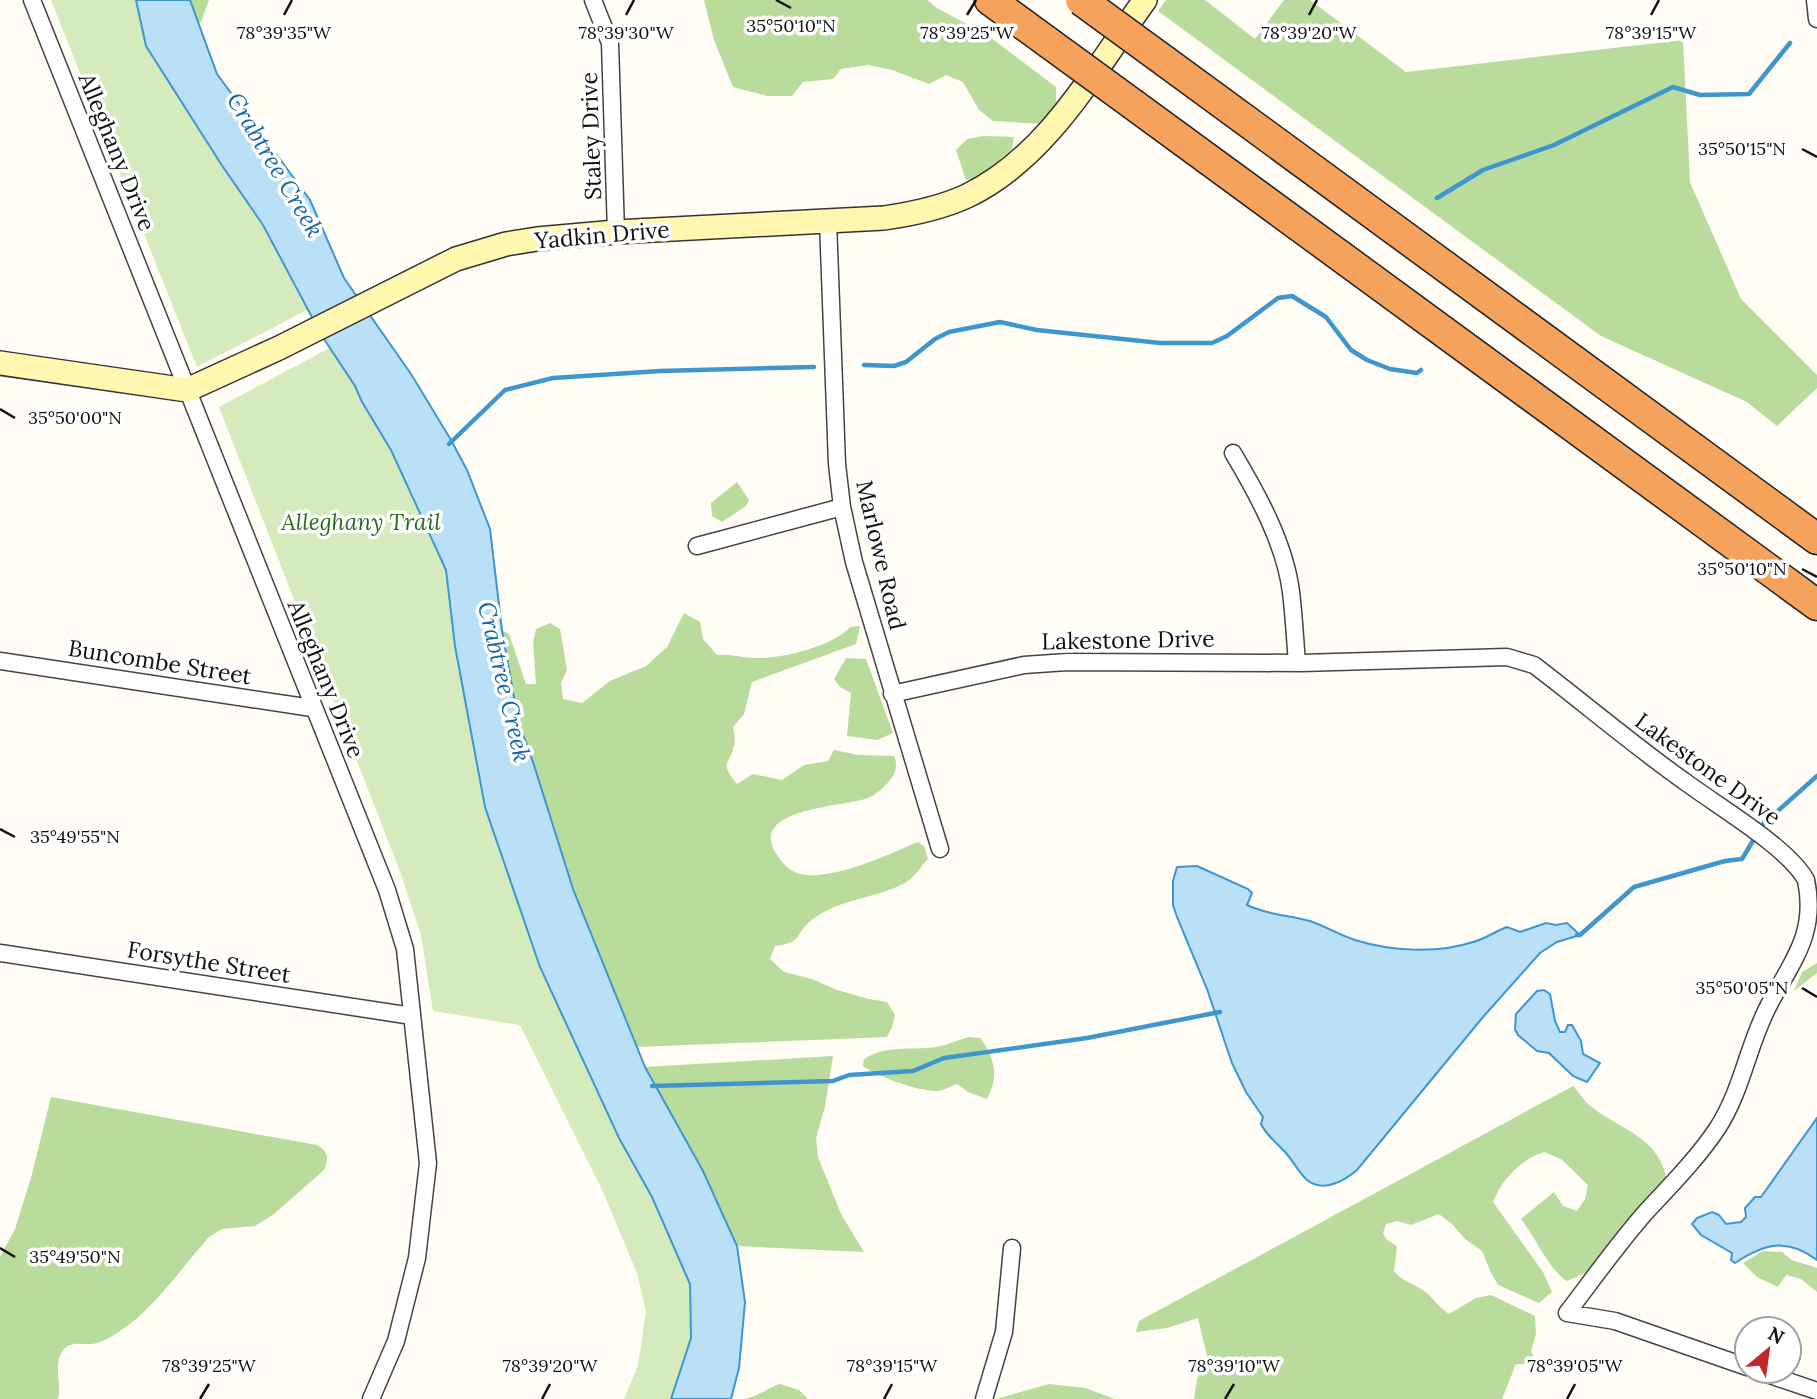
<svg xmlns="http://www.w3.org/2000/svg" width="1817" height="1399" font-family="Lora,serif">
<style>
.green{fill:#d5ebbd}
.forest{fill:#b9dc9c}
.water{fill:#b9e0f7;stroke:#3f96cf;stroke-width:2}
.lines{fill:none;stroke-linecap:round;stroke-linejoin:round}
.stream{stroke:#3f96cf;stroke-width:4.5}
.street-casing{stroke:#444;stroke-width:19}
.secondary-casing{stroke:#333;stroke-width:26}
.highway-casing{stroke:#222;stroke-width:33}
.street{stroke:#fff;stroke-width:16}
.secondary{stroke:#fff6b0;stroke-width:23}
.highway{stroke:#f5a25d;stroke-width:30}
.highway-bridge-casing{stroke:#222;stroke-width:33;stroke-linecap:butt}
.highway-bridge{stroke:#f5a25d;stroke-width:30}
.ticks{fill:none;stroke:#111;stroke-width:2.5}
.labels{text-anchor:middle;stroke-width:7;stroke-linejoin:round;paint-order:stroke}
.street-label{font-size:23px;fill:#111;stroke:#fff}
.park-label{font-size:23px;font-style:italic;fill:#2f6b1f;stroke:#fff}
.water-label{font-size:24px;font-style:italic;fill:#1768a6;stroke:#fff}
.ticks-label{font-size:18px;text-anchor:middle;fill:#111;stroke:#fff;stroke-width:7;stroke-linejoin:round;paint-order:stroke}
</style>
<rect width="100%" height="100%" fill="#fffdf5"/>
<path class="green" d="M51,0H165L328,299L197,367Z
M350,337L480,645L699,1246L697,1399H624L638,1366L646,1311L637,1273L604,1194L520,1025L433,1011L421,935L401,874L219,407Z"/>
<path class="forest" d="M190,0H209L201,22L197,24Z
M704,0H927L937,8L987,35L1056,87V103L1043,124L993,121L979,110L963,82L946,75L929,84L892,70L868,65L841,69L833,79L803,82L792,96H767L733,87L714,40Z
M1166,0H1205L1255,39L1284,0H1310L1406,72L1683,40L1690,182L1741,299L1817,375V388L1777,426L1747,402L1601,336L1158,11Z
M984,136L1014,137L1012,149L996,163L978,178L966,180L956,150L967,139Z
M737,482L749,500L746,506L722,522L712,516L711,503Z
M684,613L700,622L703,639L717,655C732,654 742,658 756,658C781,659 834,646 850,627L860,626L856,644L752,682L744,714L733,727C734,733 736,741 734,746C729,767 719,761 737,784L753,774L782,780L804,765L828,761L834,750L858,755L894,756C897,763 897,769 893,776C886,786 877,795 865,799C834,808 733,810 786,866C811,893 890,853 918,842L924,846L928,859C921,866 914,878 905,883C877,898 839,899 813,919C794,933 804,943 775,946L770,959L784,972L812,979L837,990L869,999L887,1002L895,1015L892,1027L887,1037L636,1047L573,889L533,762L518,720L502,630L509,634L526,684H536L533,642L536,629L550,623L560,629L567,670L561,683L563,699L582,703L610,681L646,666L667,647Z
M846,658L866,659L893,733L877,740L847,736L851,693L840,687L834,679Z
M1817,963V973L1794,991L1802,972Z
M969,1037L981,1038C994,1061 1000,1073 987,1099L968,1092L957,1084C951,1086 943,1091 937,1091C920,1092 876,1076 863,1066L864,1059C889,1044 908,1051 936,1047C947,1045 958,1040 969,1037Z
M833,1056L825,1107L816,1138L818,1157L841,1214L864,1252L737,1246L703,1171L645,1067Z
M1573,1086C1578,1091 1582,1098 1587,1103C1617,1130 1659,1134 1667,1181L1590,1271L1567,1281C1550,1271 1535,1237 1521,1219L1554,1192L1563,1206L1577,1211L1585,1199L1588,1185L1561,1159L1544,1152C1520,1160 1503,1178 1493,1202L1543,1272L1552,1292L1539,1303L1498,1285L1491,1273L1482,1251L1465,1239L1452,1224L1439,1214L1411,1225L1397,1221L1386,1224L1383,1233L1387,1240L1397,1246L1394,1271C1403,1283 1417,1284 1428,1294C1435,1301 1440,1308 1449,1314L1476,1298L1491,1295L1535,1316L1536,1334L1531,1351L1534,1357L1529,1364H1516L1502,1399H1194L1197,1379L1208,1360L1198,1318L1167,1328L1136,1332L1139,1321Z
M51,1097L317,1145C329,1152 329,1158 324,1170L274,1214L255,1226L222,1229L209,1237C184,1265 152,1311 120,1331C111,1337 102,1343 91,1344C80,1345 70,1340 62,1352C53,1365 62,1384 58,1399H0V1257L15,1229L31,1178Z
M1763,1251L1782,1252L1792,1260L1817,1268V1292L1801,1279L1786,1275L1778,1287L1757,1277L1743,1263Z
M780,1384L799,1390L808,1399H743C758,1397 765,1389 780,1384Z
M1049,1384L1085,1388L1115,1399H996Z"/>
<path class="water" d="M136,0H190L217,74L310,200L344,278L411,374L451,440L467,470L490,529L502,630L518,720L533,762L573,889L645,1067L703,1171L737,1246L745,1302L739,1368L731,1399H671L691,1338L690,1284L652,1197L619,1138L540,967L485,807L455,646L446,570L391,450L362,402L355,386L322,336L263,225L221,164L146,46Z
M1197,866L1248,889L1252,893L1247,905C1267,915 1289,915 1310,921C1325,926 1339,935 1355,940C1390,951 1437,954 1473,942C1485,939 1496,931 1507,927L1520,932L1546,923L1556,925L1567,923L1580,935L1557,942L1540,953L1483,1017L1357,1170C1344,1181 1323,1193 1307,1180C1299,1173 1293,1161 1286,1153C1278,1144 1266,1135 1261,1124L1263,1117L1246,1092L1232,1063L1207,989L1177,917L1173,905V881L1177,867Z
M1544,990L1550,994L1555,1021L1560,1032H1565L1568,1025H1572L1581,1041L1583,1054L1600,1063L1587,1082L1573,1076L1549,1053L1537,1051L1518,1035L1515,1029L1516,1014L1537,991Z
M1817,1118V1260C1787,1238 1765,1243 1735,1263L1731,1260L1732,1253L1701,1235L1692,1224L1697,1218L1712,1212L1719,1215L1726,1224L1741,1222L1746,1217L1745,1208L1755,1197H1761Z"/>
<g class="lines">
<path class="stream" d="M1437,198L1483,170L1554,145L1673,87L1700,95L1749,94L1790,43
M864,365L894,366L906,362L935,339L949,332L1000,322L1037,330L1160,343H1212L1227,336L1278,298L1292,296L1326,317L1351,350L1367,360L1390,369L1417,373L1421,370
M449,444L505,390L553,378L660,371L814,367
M1577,935H1580L1634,887L1725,861L1742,859L1763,824L1817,776
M652,1086L833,1081L849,1075L913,1071L944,1058L1087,1038L1220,1012"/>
<g class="street-casing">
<path id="street" d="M32,0L387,890L405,949L428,1163L417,1258L396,1341L371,1399
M593,0L610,43L616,232
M1815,0L1817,19
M828,221L837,464L842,507L854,562L940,849
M1233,453C1258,495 1285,544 1291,592C1294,616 1295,639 1297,663
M697,546L842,507
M0,661L312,708
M892,694L1024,665L1067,662L1301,663L1507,657L1534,665C1584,703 1632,744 1684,781C1716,805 1788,847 1806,880C1817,933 1793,960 1770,1003C1748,1043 1743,1089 1717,1129C1696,1160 1670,1186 1645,1213C1617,1245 1593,1279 1567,1313
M0,953L412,1016
M1567,1313L1615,1321L1747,1367
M1758,1371L1817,1391
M984,1399L1004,1332L1012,1248"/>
</g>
<g class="secondary-casing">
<path id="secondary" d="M0,363L187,390L279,348L456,259L506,244L537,239L616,232L884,218C912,214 941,208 967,196C1048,157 1094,70 1145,0"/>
</g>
<g class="highway-casing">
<path id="highway" d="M990,0L1049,43
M1166,62L1817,539
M1134,105L1817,605"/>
</g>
<use href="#street" class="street"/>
<use href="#secondary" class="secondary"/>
<use href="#highway" class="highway"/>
<g class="highway-bridge-casing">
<path id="highway-bridge" d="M1081,0L1166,62
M1049,43L1134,105"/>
</g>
<use href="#highway-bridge" class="highway-bridge"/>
</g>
<path class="ticks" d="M776,0L791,8M284,15L292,0M626,15L634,0M967,15L976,0M1309,15L1317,0M1651,15L1659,0M1802,149L1817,157M0,409L15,418M1802,569L1817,577M0,829L15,837M1802,988L1817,997M0,1248L15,1257M200,1399L209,1384M542,1399L550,1384M884,1399L892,1384M1225,1399L1234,1384M1567,1399L1575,1384"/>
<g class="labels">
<g class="street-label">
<text transform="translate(591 136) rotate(-92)" y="8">Staley Drive</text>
<text transform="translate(117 152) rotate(68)" y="8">Alleghany Drive</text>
<text transform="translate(602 235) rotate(-5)" y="8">Yadkin Drive</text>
<text transform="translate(881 555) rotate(77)" y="8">Marlowe Road</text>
<text transform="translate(1128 640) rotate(-1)" y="8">Lakestone Drive</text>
<text transform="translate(160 662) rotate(9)" y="8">Buncombe Street</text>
<text transform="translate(326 679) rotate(68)" y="8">Alleghany Drive</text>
<text transform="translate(1708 769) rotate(36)" y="8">Lakestone Drive</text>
<text transform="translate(209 962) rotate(9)" y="8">Forsythe Street</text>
</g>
<g class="park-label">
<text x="361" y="530">Alleghany Trail</text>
</g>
<g class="water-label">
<text transform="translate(275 165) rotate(59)" y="8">Crabtree Creek</text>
<text transform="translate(504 682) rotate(77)" y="8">Crabtree Creek</text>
</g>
</g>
<g class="ticks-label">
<text x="791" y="32">35°50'10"N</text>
<text x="284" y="39">78°39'35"W</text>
<text x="626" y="39">78°39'30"W</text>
<text x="967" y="39">78°39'25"W</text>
<text x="1309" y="39">78°39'20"W</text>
<text x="1651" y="39">78°39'15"W</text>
<text x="1742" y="155">35°50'15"N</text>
<text x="75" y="424">35°50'00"N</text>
<text x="1742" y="575">35°50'10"N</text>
<text x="75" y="843">35°49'55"N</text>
<text x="1742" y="994">35°50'05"N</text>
<text x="75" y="1263">35°49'50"N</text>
<text x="209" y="1372">78°39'25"W</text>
<text x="550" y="1372">78°39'20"W</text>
<text x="892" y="1372">78°39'15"W</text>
<text x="1234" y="1372">78°39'10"W</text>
<text x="1575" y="1372">78°39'05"W</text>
</g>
<g transform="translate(1768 1350) rotate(29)"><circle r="33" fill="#ffffff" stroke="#a0a0a0" stroke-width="2"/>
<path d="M0-5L12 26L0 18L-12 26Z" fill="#c4262e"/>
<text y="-10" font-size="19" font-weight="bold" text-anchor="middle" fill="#111111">N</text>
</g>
</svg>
